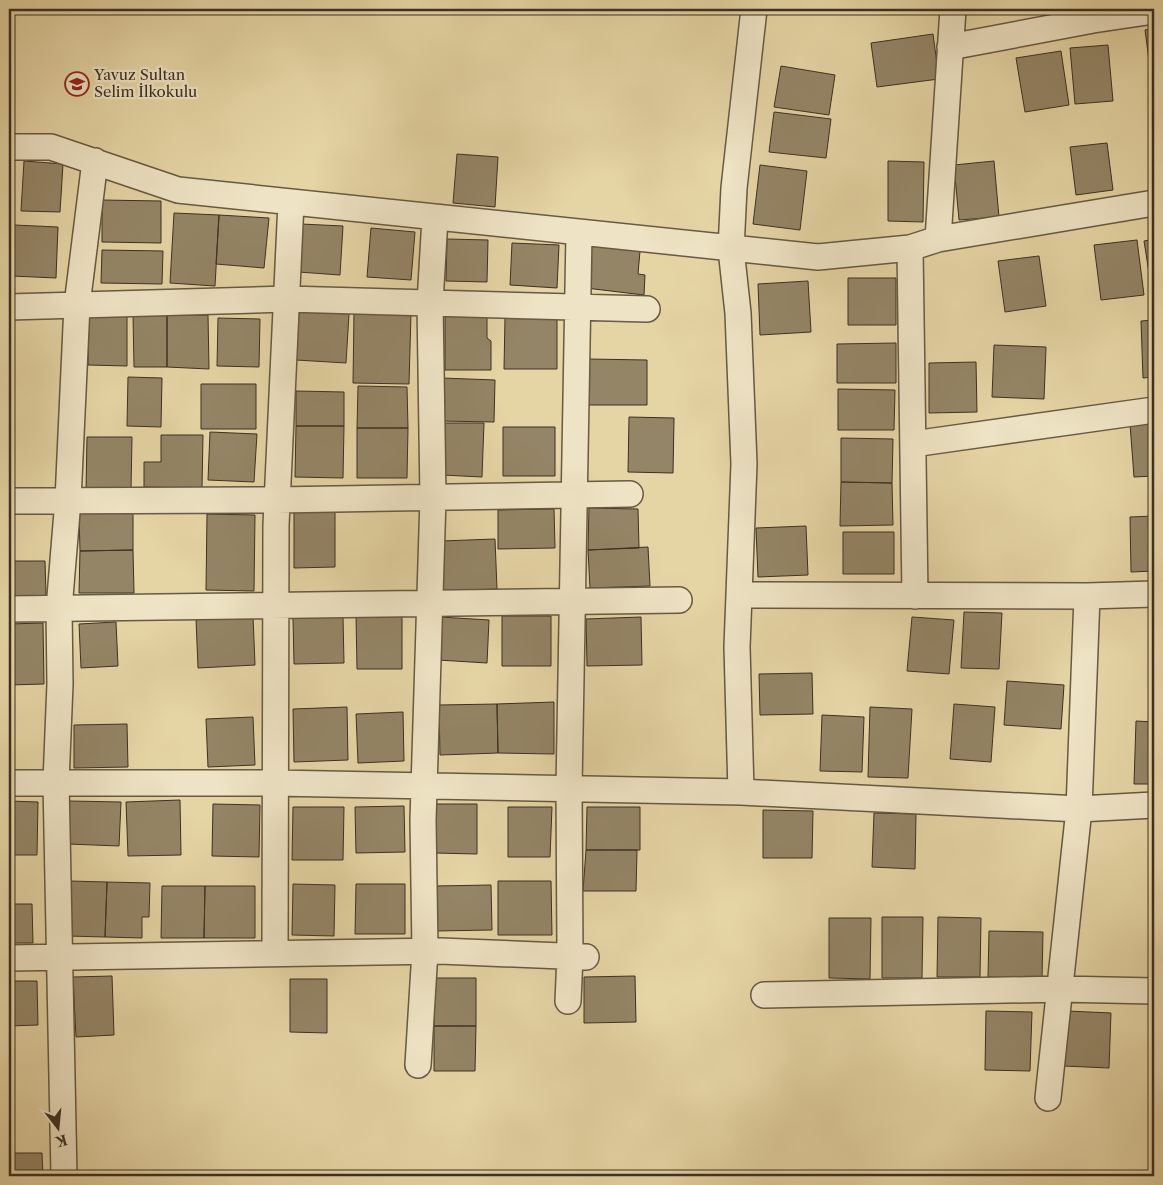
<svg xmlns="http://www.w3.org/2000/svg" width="1163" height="1185" font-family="'Libre Caslon Text',serif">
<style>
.building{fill:#948566;stroke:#3d3023}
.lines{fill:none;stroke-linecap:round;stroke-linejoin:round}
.minor-casing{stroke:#675943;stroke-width:28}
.minor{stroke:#eee3c4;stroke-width:25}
.labels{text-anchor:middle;stroke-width:4.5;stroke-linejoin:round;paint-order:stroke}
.poi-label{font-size:15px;fill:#3d3023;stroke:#eee3c4;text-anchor:start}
</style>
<rect width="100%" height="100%" fill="#e5d4a4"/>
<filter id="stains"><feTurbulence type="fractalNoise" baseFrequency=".004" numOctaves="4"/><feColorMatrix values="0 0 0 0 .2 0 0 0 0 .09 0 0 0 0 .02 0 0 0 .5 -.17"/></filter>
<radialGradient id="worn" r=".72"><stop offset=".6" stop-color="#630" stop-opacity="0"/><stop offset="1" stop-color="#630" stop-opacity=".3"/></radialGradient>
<path class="building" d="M9,26L14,66L9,67Z
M1154,28V83H1152L1145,30Z
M933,34L939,79L877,87L871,43Z
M1108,45L1113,101L1075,104L1070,48Z
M1061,51L1069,105L1025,112L1016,58Z
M781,66L835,75L829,115L774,107Z
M774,112L831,119L826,158L769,152Z
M1150,129H1154V149Z
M1107,143L1113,190L1076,195L1070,147Z
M457,154L498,157L495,207L453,203Z
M24,161L63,164L60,212L21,211Z
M888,161L924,162L923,222L888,221Z
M994,161L999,217L959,220L954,165Z
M760,165L807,171L800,230L753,224Z
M102,200L161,201V243L102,242Z
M174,213L219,215L215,286L170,283Z
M219,215L269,218L264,268L216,264Z
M301,224L343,226L340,275L298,272Z
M14,225L58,227L56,278L12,276Z
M371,228L415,232L411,280L367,277Z
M447,239L488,240L487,282L446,281Z
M1154,239V292H1152L1144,241Z
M1137,240L1144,295L1101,300L1094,245Z
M512,243L559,245L557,288L510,285Z
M589,245L640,251L638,274L645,275L644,295L586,288Z
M102,250L163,251L162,284L101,283Z
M1039,256L1046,306L1005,312L998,261Z
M848,278H896V325H848Z
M808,281L811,332L760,335L758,284Z
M299,312L349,314L346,363L296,360Z
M354,312L411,313L409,384L353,383Z
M89,314H127V366L88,365Z
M445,314H487V338L491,341V370H445Z
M133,315H167V367H134Z
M167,315H208L209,369L167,367Z
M557,316V369H504L505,317Z
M218,318L260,319L259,367L217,366Z
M1154,320V377L1143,378L1141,321Z
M896,343V383H837V344Z
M994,345L1046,347L1044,399L992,397Z
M588,359L647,360V405H588Z
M976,362L977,412L929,413V363Z
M128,377L162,378L161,427L127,426Z
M442,378L495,380L494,422L441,421Z
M201,384H256V429H201Z
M358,386L407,387L408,428H357Z
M838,389L895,390L894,430H838Z
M296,391L344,392V426H296Z
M629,417L674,418L673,473L628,472Z
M1154,422V476L1134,477L1130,424Z
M445,423H484L482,477L443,475Z
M296,426H344L343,478L295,477Z
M503,427H555V476H503Z
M357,428H408L407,478H357Z
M210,432L257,434L254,482L208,480Z
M161,435H203L202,488L144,487V462H161Z
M87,437H132L131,490H86Z
M841,438L893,439L892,483L841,482Z
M841,482L892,483L893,525L840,526Z
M589,508L638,509L639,548L588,550Z
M554,509L555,548L498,549V510Z
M294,512H335V567L294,568Z
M79,513H133V550L80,551Z
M207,514L255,515L254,591L206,590Z
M1154,516V571L1131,572L1130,517Z
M806,526L808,575L758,577L756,528Z
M843,532H894V574H843Z
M495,539L497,589L443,591L441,541Z
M648,547L650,586L590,588L588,550Z
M133,550L134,593H79L80,551Z
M9,561H45L46,596L9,597Z
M964,612L1002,613L999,669L961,668Z
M253,616L255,665L198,668L196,619Z
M356,616H402V669H357Z
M502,616H551V666H502Z
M343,617L344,663L294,664L293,618Z
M440,617L489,620L487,663L438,660Z
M641,617L642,665L587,666L586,619Z
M912,617L954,620L949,674L907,671Z
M116,622L118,666L81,668L79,624Z
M43,623L44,684L9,685V624Z
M812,673L813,714L760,715L759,674Z
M1007,681L1064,685L1061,729L1004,725Z
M554,702V754L498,753L497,704Z
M497,704L498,753L440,755L439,705Z
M954,704L995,707L991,762L950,759Z
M347,707L348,760L294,762L293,709Z
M870,707L912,709L908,778L868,777Z
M403,712L404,761L358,763L356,714Z
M822,715L864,717L862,772L820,771Z
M253,717L255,765L208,767L206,719Z
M1136,721L1154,722V784H1134Z
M9,724H10L9,769Z
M127,724L128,767L74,768V725Z
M180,800L181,855L128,856L126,802Z
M9,801L38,802L37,855H9Z
M69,801L121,802L119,846L68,844Z
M213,804L260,805L259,857L212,856Z
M436,804H477V854L435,853Z
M404,806L405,852L356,853L355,807Z
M293,807H344L343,860H292Z
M508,807H552L550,857H508Z
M587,807H640V850H586Z
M763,810L813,811L812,858H763Z
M874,813L916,814L915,869L872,867Z
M1154,818V868H1150Z
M586,850H637L636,891H583Z
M70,881L107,882L105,937L68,936Z
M498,881H551L552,935H498Z
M107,882L150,883L149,917H142V938L105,937Z
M293,884L335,885L334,936L292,935Z
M356,884H405V934H355Z
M491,885L492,930L436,931L435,886Z
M162,886H205L204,938H161Z
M205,886H255V938H204Z
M9,904H32L33,943H9Z
M882,917H923L922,978H882Z
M938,917L981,918L980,977H937Z
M829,918H871L870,979L829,978Z
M989,931L1043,932L1042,979L988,977Z
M112,976L114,1035L76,1037L73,977Z
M635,976L636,1022L584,1023V977Z
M435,978H476V1026H434Z
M290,979H327V1033L290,1032Z
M9,981H37L38,1025L9,1026Z
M986,1011L1032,1012L1030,1071L985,1070Z
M1067,1011L1111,1013L1109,1068L1064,1066Z
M434,1026H476L475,1071H434Z
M9,1153H42L43,1176H9Z"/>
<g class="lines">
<g class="minor-casing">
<path id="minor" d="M950,47L1093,20L1154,11
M9,147H51L178,190L818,257L910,248L938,239L1154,203
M938,239L953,9
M910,248L915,596
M9,307L287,299L647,309
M913,444L1154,410
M9,501L277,500L630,494
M739,595L1087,596L1154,594
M9,609L679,600
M9,783H275L741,792L1079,809L1154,805
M741,792L737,647L744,464L738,313L731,249L734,188L754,9
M275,953L276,525L291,202
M9,958L440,951L586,957
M764,995L1060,989L1154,991
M568,1001L570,956L569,788L579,233
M418,1065L425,951L423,820L433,498L430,303L435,218
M1048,1098L1079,809L1087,596
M64,1176L56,782L60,684L59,609L68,500L77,305L95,161"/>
</g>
<use href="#minor" class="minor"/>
</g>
<defs>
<g id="school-ring" transform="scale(1.25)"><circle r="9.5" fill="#eee3c4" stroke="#8f2418" stroke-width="1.5"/><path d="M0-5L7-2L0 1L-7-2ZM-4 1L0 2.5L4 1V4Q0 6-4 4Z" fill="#8f2418"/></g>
</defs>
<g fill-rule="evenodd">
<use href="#school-ring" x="77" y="84"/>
</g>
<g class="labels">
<g class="poi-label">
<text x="94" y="80">Yavuz Sultan<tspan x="94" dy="17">Selim İlkokulu</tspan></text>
</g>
</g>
<rect width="1163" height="1185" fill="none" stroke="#e5d4a4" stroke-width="30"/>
<rect x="10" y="10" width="1143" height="1165" fill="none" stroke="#3d3023" stroke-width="2.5"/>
<rect x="15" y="15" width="1133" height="1155" fill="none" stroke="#3d3023"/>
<g transform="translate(58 1128) rotate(164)" stroke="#eee3c4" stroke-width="4" paint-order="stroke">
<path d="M0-4L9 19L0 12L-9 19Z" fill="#3d3023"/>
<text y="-8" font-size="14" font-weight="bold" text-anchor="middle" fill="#3d3023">K</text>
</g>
<rect width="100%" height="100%" filter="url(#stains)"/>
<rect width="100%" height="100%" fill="url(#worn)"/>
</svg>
